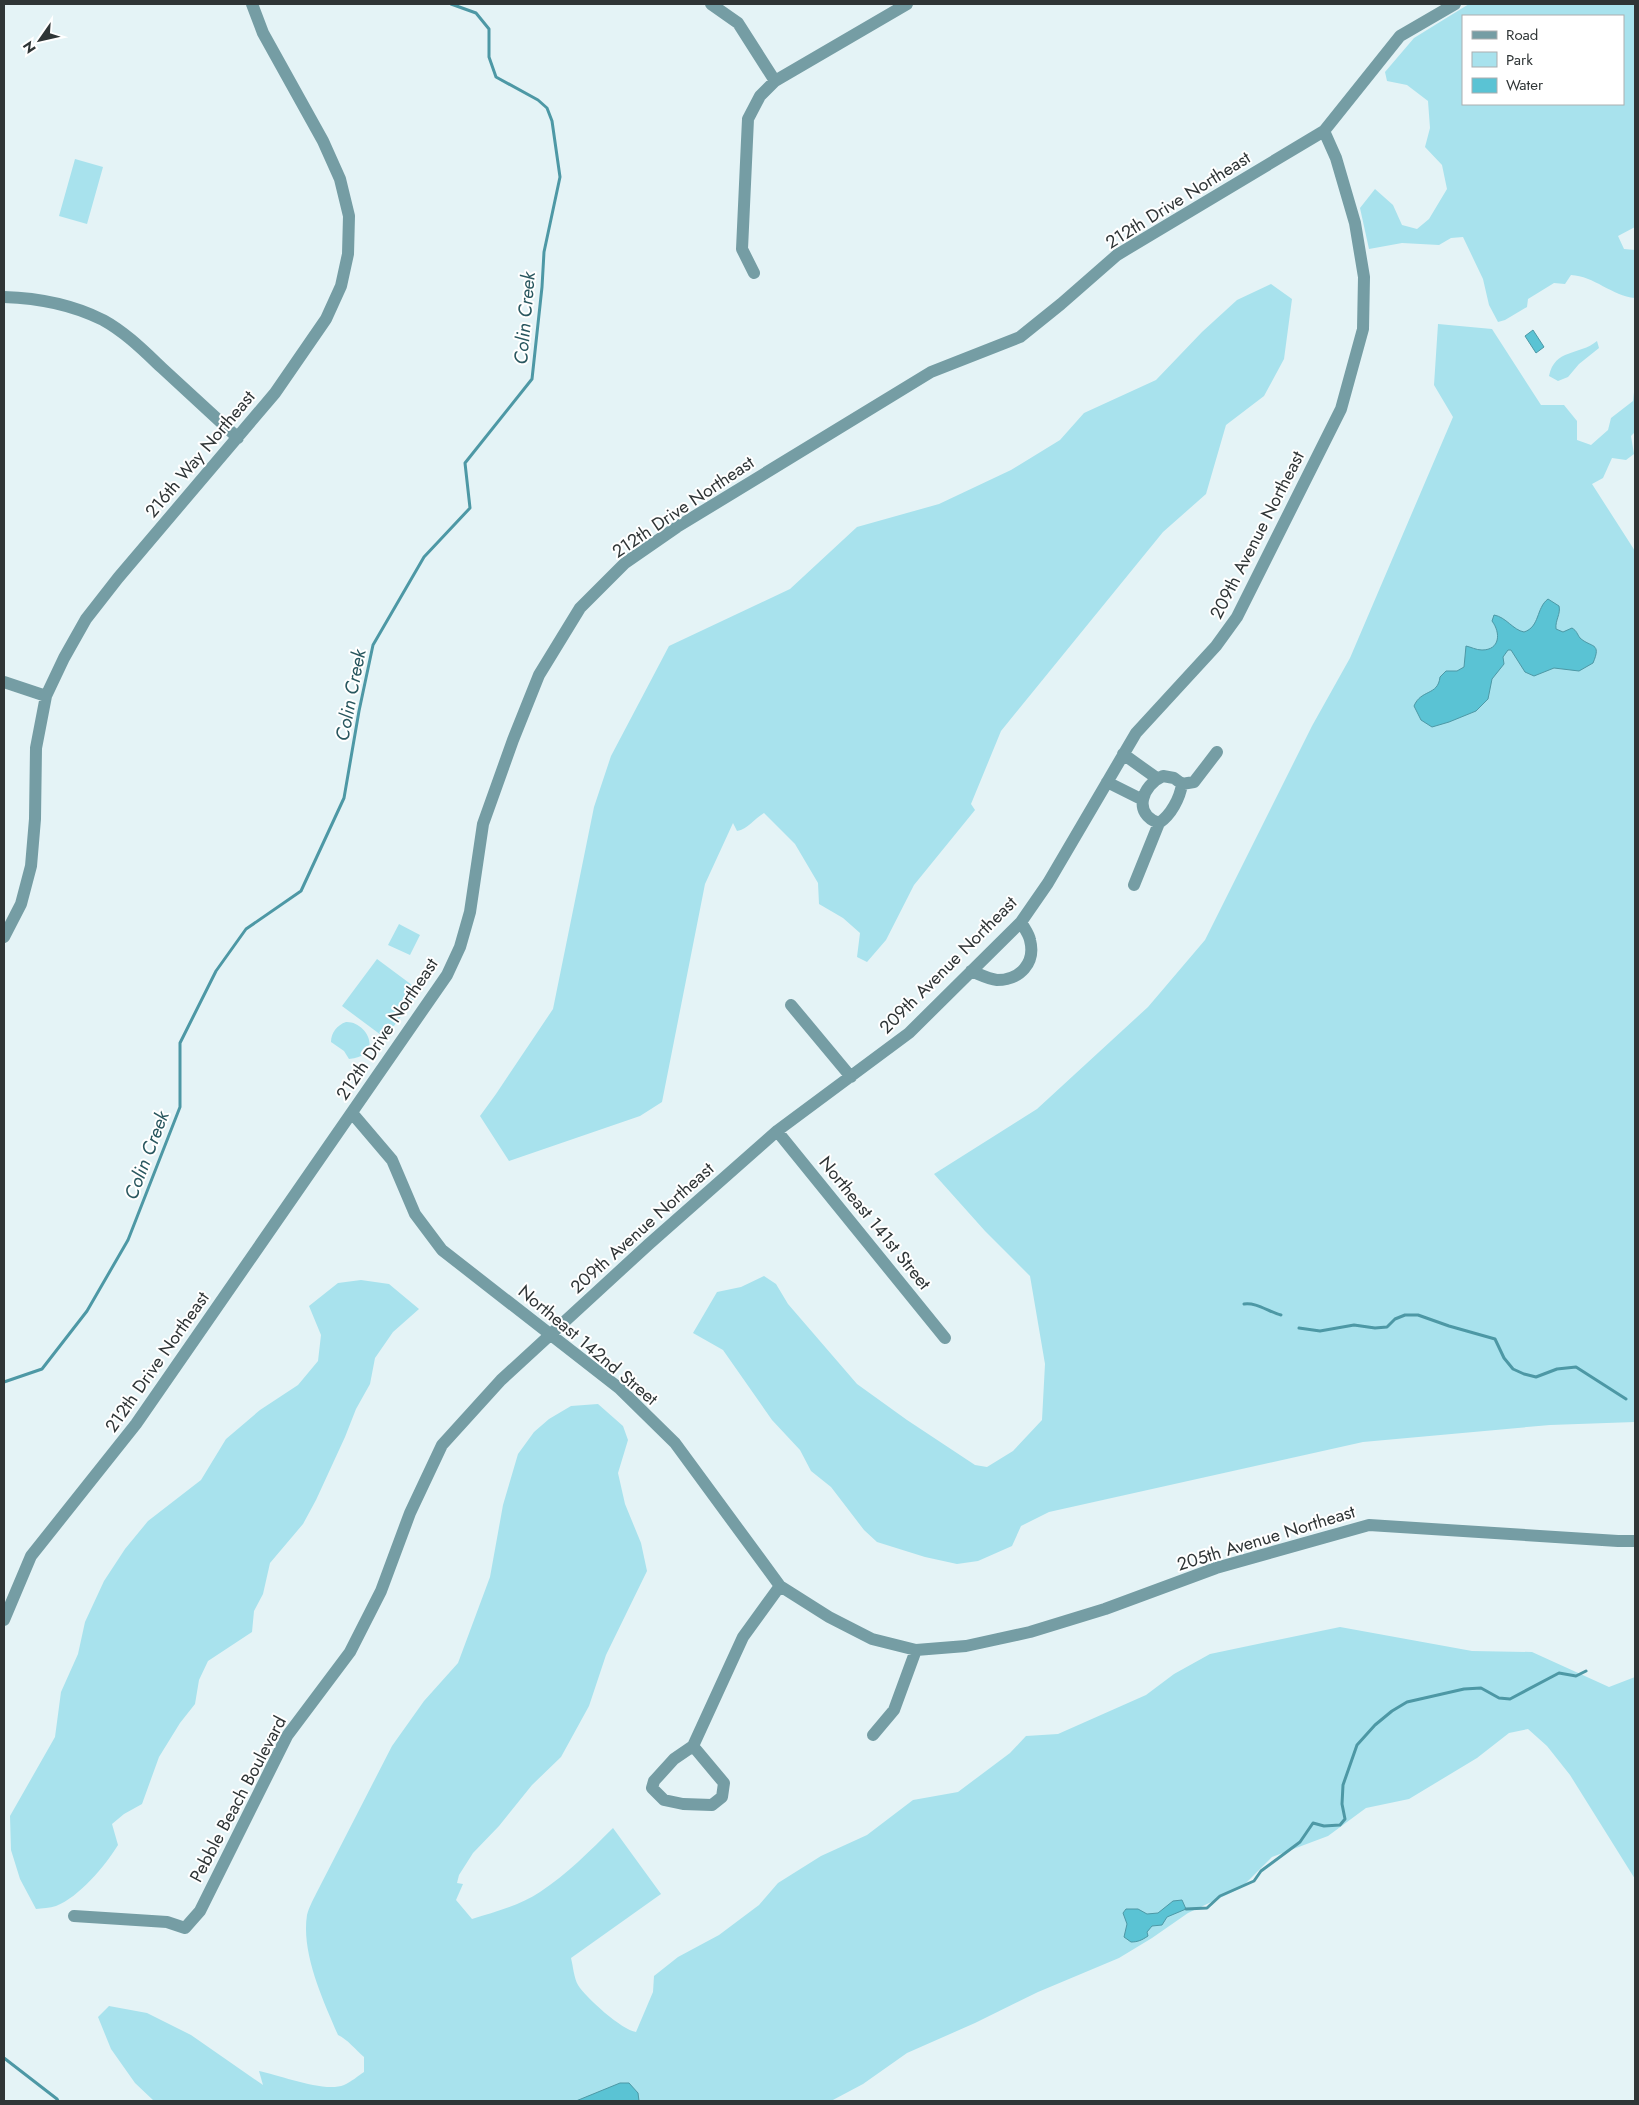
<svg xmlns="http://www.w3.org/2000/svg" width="1639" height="2105" font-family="Jost,sans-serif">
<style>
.green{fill:#a8e2ed;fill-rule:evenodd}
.water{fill:#5ac3d4;stroke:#4d98a5}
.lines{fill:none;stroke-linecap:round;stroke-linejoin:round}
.stream{stroke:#4d98a5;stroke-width:3}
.minor{stroke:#759da4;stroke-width:12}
.labels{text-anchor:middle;stroke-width:4;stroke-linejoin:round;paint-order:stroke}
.street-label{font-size:18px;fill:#2f3536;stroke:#fff}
.water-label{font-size:19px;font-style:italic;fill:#29575f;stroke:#fff}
</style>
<rect width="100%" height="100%" fill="#e4f3f6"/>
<path class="green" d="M1469,4H1635V227L1618,236L1624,249L1635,250V298C1612,296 1594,276 1571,275L1565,284L1554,283L1528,299L1527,307L1505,320L1498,322L1489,305L1483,279L1463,237L1451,238L1439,245L1402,243L1369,249L1360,208L1375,189L1393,205L1402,225L1417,229L1429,219L1447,189L1442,165L1425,147L1430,128L1428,101L1407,85L1387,81L1385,72L1414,38ZM1623,16V104H1463V16Z
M75,159L103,167L87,224L59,216Z
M1271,284L1292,299L1284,359L1264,396L1226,425L1206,494L1163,532L1001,731L971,804L975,810L914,885L886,940L867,962L857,957L860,933L843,918L819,904L818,883L795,844L764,813C754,819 748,829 737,831L733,823L705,884L662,1102L640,1116L509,1161L480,1116L496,1094L553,1009L594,807L611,756L669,646L790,589L857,527L939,504L1011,470L1060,440L1084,413L1156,380L1202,332L1237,300Z
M1438,324L1492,329L1541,405H1564L1577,421V440L1591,445L1608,430L1611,418L1633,401L1635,383V432L1631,436L1634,454L1626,460L1612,458L1603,478L1592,484L1635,551V1422L1550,1425L1363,1442L1049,1512L1021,1526L1012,1546L978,1561L957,1564L925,1557L877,1542L864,1530L831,1487L811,1471L800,1450L772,1420L723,1350L693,1333L717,1292L741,1287L764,1276L776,1284L788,1304L857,1384L907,1420L975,1465L987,1467L1013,1451L1042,1420L1045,1364L1030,1276L985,1231L934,1174L1037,1109L1148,1007L1205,940L1312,726L1350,658L1453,417L1434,385Z
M1597,341L1599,348L1579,364L1568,377L1558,381L1549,376C1555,348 1579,356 1597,341Z
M399,924L420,935L410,955L388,945Z
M377,959L420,991L385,1038L342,1006Z
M346,1022C367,1021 385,1056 349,1059L344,1051L331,1042C331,1033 337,1025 346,1022Z
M361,1280L389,1284L419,1309L393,1332L375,1358L370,1384L356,1409L345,1437L316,1500L303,1524L270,1563L263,1594L254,1611L252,1632L208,1661L199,1680L195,1704L180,1723L159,1757L142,1804L124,1814L112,1824L118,1845C105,1866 79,1897 56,1906C50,1908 42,1908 36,1909L20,1879L11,1850L10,1816L55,1737L61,1692L78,1654L85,1622L104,1581L125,1549L148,1521L201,1480L226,1439L260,1410L298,1385L318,1361L321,1335L309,1306L338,1283Z
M598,1404L623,1426L628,1440L618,1473L625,1504L641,1543L647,1571L606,1655L589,1706L561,1757L532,1785L499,1826L473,1853L459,1875L457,1883L463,1884L456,1900L472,1919C495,1912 521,1905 540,1892C567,1874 590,1851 613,1828L661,1894L571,1958C573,1966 574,1978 578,1985C586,1998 622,2030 636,2032L653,1992L654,1976L678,1957L719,1935L759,1905L778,1883L821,1856L867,1835L913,1800L958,1792L1010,1753L1026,1736L1058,1734L1146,1695L1174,1674L1210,1654L1340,1627L1472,1651L1532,1652L1609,1687L1635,1677V1879L1570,1775L1547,1746L1528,1729L1509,1733L1477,1758L1409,1799L1366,1808L1328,1836L1272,1857L1241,1888L1188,1913L1152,1938L1119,1958L1038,1992L975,2023L907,2053L863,2084L831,2101H154L135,2083L111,2049L98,2017L109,2006L147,2013L191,2035L263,2085L259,2071C280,2075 324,2093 344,2085C351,2082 358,2076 364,2072V2057C356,2050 347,2039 338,2035C323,2000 301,1953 307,1915C309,1907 314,1898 318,1890L392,1746L424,1701L458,1663L490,1577L503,1505L518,1454L534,1432L549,1419L571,1406Z"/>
<path class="water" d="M1533,330L1544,347L1536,353L1525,336Z
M1548,599L1559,606C1561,614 1555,620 1556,629L1563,632L1572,628C1577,631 1577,634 1580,638C1591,648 1602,642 1593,663L1579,671L1554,668L1534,676L1525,672L1511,650H1508L1503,657L1504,664L1492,679L1488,699L1476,711L1449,722L1432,727L1421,720L1414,706C1421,689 1438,696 1440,677L1446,671H1457L1464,667L1466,646C1471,647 1476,650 1482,650C1500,650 1501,633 1492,621L1494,615C1506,617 1513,630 1524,632C1540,627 1536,608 1548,599Z
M1182,1900L1186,1909L1167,1917L1162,1925L1152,1926L1147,1932L1148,1936C1142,1940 1138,1942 1131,1942L1124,1937L1127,1924L1123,1913L1126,1909H1138L1147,1914L1158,1913L1173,1901Z
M620,2083H629L638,2093L639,2101H576Z"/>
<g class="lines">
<path class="stream" d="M1244,1304C1256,1302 1269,1312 1281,1315
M1299,1328L1320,1331L1354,1325L1375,1328L1387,1327L1395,1319L1405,1315H1418L1449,1326L1495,1339L1504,1358L1513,1369L1524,1374L1536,1377L1557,1369L1576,1367L1626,1399
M4,1382L42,1369L87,1311L128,1240L180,1107V1043L216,971L246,929L301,891L344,798L359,711L373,645L424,557L470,508L465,463L532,379L542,287L544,252L560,177L552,121L547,108L538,100L496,77L489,57V29L476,13L451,4
M1186,1909L1207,1908L1220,1896L1254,1881L1261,1871L1300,1842L1313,1823L1324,1826L1340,1825L1345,1819L1342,1804L1343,1785L1357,1745L1375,1725L1392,1711L1407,1702L1464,1689L1481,1688L1499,1698L1510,1699L1559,1673L1576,1676L1586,1671
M4,2058L57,2099L58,2101"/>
<path class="minor" d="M711,4L738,23L775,81
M754,273L742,249L748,119L760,96L775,81L907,4
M4,297C39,298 71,304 103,320C125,332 144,351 162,368C187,391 212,414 238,438
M4,682L46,696
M1123,754L1158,779
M1163,776L1174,778L1182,784C1180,798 1171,815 1159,823C1132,814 1142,785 1163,776Z
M1107,782L1143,800
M1182,784L1194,782L1217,752
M1134,885L1159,823
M4,937L21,904L31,866L35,819L36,748L46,696L64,658L86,619L118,578L275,393L326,319L341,286L348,254L349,216L340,179L323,141L263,33L252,4
M971,971C979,974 988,979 997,980C1020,980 1036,963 1030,940C1029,934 1024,928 1021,922
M791,1005L851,1077
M352,1113L392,1160L415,1214L442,1250L619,1388L675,1443L780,1586L829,1617L872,1639L916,1650L966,1646L1030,1632L1105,1609L1216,1568L1369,1525L1618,1541H1635
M777,1131L945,1338
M4,1620L31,1556L136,1424L447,975L460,947L470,912L483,824L513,740L539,675L580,608L625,563L677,527L931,372L1020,337L1061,304L1117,255L1324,131L1400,36L1455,4
M873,1735L894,1710L916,1650
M693,1746L724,1783L722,1797L712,1805L683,1804L664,1800L652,1788L654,1781L674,1759L693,1746L743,1637L780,1586
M74,1916L167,1922L185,1928L200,1911L287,1736L350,1652L381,1591L410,1513L442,1445L501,1380L649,1244L777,1131L909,1033L1021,922L1048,883L1136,733L1216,646L1237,617L1341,409L1363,329L1364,277L1355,223L1336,158L1324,131"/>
</g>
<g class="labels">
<g class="street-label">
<text transform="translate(1178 200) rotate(-32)" y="6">212th Drive Northeast</text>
<text transform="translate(200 454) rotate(-50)" y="6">216th Way Northeast</text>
<text transform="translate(683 507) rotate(-34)" y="6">212th Drive Northeast</text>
<text transform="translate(1257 535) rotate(-63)" y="6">209th Avenue Northeast</text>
<text transform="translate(948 965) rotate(-45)" y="6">209th Avenue Northeast</text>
<text transform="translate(387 1029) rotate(-56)" y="6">212th Drive Northeast</text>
<text transform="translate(875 1223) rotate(51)" y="6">Northeast 141st Street</text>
<text transform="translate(642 1228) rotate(-42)" y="6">209th Avenue Northeast</text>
<text transform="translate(588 1345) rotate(40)" y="6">Northeast 142nd Street</text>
<text transform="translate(157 1362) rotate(-55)" y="6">212th Drive Northeast</text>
<text transform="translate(1266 1538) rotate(-17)" y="6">205th Avenue Northeast</text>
<text transform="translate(238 1799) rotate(-62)" y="6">Pebble Beach Boulevard</text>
</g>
<g class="water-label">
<text transform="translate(524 318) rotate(-85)" y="7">Colin Creek</text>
<text transform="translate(350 695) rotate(-79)" y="7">Colin Creek</text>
<text transform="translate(146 1155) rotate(-69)" y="7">Colin Creek</text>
</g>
</g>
<rect width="1639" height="2105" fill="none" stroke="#2f3536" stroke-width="10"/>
<rect x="1462" y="15" width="162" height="90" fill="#ffffff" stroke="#acaeaf"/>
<rect x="1472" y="31" width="25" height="8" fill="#759da4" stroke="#acaeaf"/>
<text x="1506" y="40" font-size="15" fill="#2f3536">Road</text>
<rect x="1472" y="52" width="25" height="15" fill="#a8e2ed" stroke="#acaeaf"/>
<text x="1506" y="65" font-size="15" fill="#2f3536">Park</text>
<rect x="1472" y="78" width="25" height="15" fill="#5ac3d4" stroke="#acaeaf"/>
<text x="1506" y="90" font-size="15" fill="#2f3536">Water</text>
<g transform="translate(40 40) rotate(236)" stroke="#ffffff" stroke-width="4" paint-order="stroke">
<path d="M0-4L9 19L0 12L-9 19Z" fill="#2f3536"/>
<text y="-8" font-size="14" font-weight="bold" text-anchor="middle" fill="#2f3536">N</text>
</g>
</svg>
